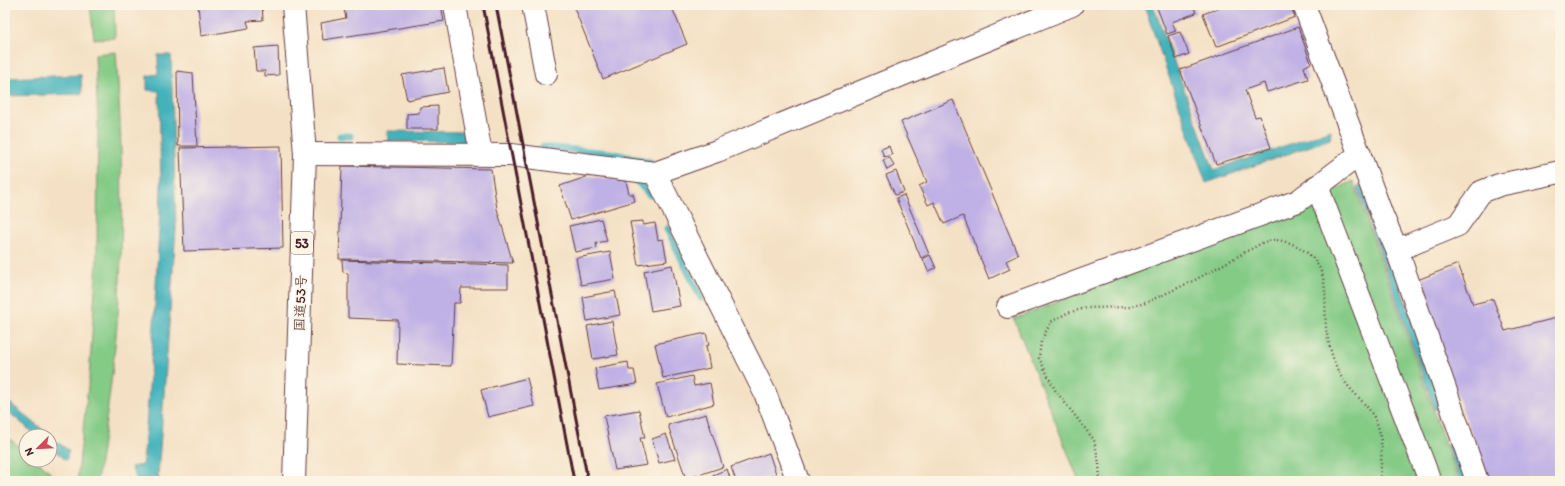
<svg xmlns="http://www.w3.org/2000/svg" width="1565" height="486" font-family="Itim,'Klee One',sans-serif">
<style>
.green{fill:#84cb86;stroke:#677558}
.water{fill:#42b2bb;stroke:#466873}
.lines{fill:none;stroke-linecap:round;stroke-linejoin:round}
.stream{stroke:#42b2bb;stroke-width:7}
.building{fill:#bfb1e5}
.minor-casing{stroke:#643c42;stroke-width:24}
.highway-casing{stroke:#643c42;stroke-width:24}
.path{stroke:#643c42;stroke-width:2.5;stroke-dasharray:1 3;stroke-linecap:butt}
.minor{stroke:#fff;stroke-width:22}
.highway{stroke:#fff;stroke-width:22}
.rail{stroke:#4a1f2b;stroke-width:3}
.labels{text-anchor:middle;stroke-width:3;stroke-linejoin:round;paint-order:stroke}
.shield{fill:#fcf5e5;stroke:#7f5f63;stroke-width:1}
.shield-label{font-size:13px;font-weight:bold;fill:#4a1f2b}
.street-label{font-size:14px;fill:#4a1f2b;stroke:#fcf5e5}
</style>
<rect width="100%" height="100%" fill="#fcf5e5"/>
<filter id="ink" filterUnits="userSpaceOnUse"><feTurbulence type="fractalNoise" baseFrequency=".025" numOctaves="2"/><feDisplacementMap in="SourceGraphic" scale="8" xChannelSelector="R" yChannelSelector="G"/><feConvolveMatrix kernelMatrix="1 2 1 2 8 2 1 2 1" color-interpolation-filters="sRGB"/></filter>
<filter id="wash" filterUnits="userSpaceOnUse"><feTurbulence type="fractalNoise" baseFrequency=".012" numOctaves="4" result="noise"/><feDisplacementMap in="SourceGraphic" scale="16" xChannelSelector="R" yChannelSelector="G"/><feGaussianBlur stdDeviation="0.9" result="paint"/><feColorMatrix in="noise" values="0 0 0 0 0 0 0 0 0 0 0 0 0 0 0 0 0 1.4 0 .05"/><feComposite in="paint" operator="in"/></filter>
<g filter="url(#wash)">
<rect width="100%" height="100%" fill="#f4e1c5"/>
<path class="green" d="M90,5H114L115,38L94,39Z
M116,52C121,120 123,187 121,255C119,330 109,406 97,481H77L89,378L97,261L98,124L95,54Z
M1353,181L1458,481H1079L1014,319L1303,206Z
M5,435L26,452V460C41,460 48,469 56,481H5Z"/>
<path class="water" d="M1144,5H1153L1214,170L1331,130L1330,139L1206,183Z
M158,55H171L176,229L158,476L160,481L137,480L131,467L143,465L154,324L161,191L159,91L147,90V76L158,74Z
M81,75L82,94L5,96V78Z
M387,131L468,132L467,142L388,141Z
M1364,184L1443,407L1435,410L1357,187Z
M5,399L69,451L66,460L50,447V436H37L5,409Z
M1455,443L1469,481H1460L1447,445Z"/>
<g class="lines">
<path class="stream" d="M340,136H350
M543,147L610,153L650,162
M637,181L650,195
M667,229L701,298"/>
</g>
<g id="blocks">
<path class="building" d="M198,5H262L263,20L247,21L249,28L201,36Z
M343,5H441L444,21L323,40L321,23L346,18Z
M573,5H671L687,44L603,79Z
M1156,5H1193L1196,13L1172,22L1176,31L1167,34Z
M1227,5H1290L1295,17L1216,47L1203,14Z
M1298,27L1311,63L1304,67L1308,79L1267,92L1264,83L1245,90L1255,117L1260,116L1271,148L1216,164L1180,70Z
M1180,32L1189,54L1176,59L1168,36Z
M278,46L279,75L265,76V71H256L254,48Z
M444,68L448,92L407,100L402,75Z
M177,71L193,73L197,146H178Z
M953,100L1018,255L1006,261L1010,269L989,279L963,216L944,224L934,202L928,205L919,186L927,182L901,122Z
M438,106V129H407V114L419,113L420,107Z
M281,146L283,248L184,251L180,148Z
M889,146L892,155L884,157L881,149Z
M890,158L894,166L887,170L883,160Z
M342,166L491,169L497,209L513,263L339,259Z
M896,171L904,192L895,195L886,175Z
M589,176L626,181L629,194H633L635,201L571,220L560,186Z
M904,195L929,254L921,258L896,198Z
M601,219L607,241L596,243L597,248L575,252L569,226Z
M643,221V225L655,223L658,240L663,239L667,261L638,265L630,222Z
M610,252L615,279L581,285L576,258Z
M930,255L936,268L928,271L923,259Z
M342,260L508,265V288H461L460,303H454L451,366L397,364L398,320L348,318V273L343,272Z
M1458,264L1473,304L1493,299L1505,331L1560,317V481H1489L1415,281Z
M672,265L680,306L651,311L644,271Z
M615,291L620,315L587,321L583,297Z
M612,321L618,355L593,359L587,326Z
M706,333L709,345L706,346L710,368L663,378L655,344Z
M628,362L629,370H634L637,384L599,390L595,368Z
M692,376L694,386L710,383L714,404L666,417L657,384Z
M527,378L534,406L488,417L481,390Z
M639,410L645,438H640L647,465L615,470L604,416Z
M706,414L723,467L686,479L668,425Z
M666,434L675,459L659,463L652,439Z
M769,453L776,474L757,481H736L731,467Z
M727,469L731,481H715L713,475Z
M709,476L711,481H698Z"/>
</g>
</g>
<g filter="url(#ink)">
<use href="#blocks" fill-opacity="0" stroke="#643c42" stroke-width="1"/>
<g class="lines">
<g class="minor-casing">
<path id="minor" d="M455,5L481,155
M533,5L546,74
M1304,5L1382,215L1397,250L1477,481
M305,154L511,155L655,173L717,151L1072,5
M655,173L765,393L798,481
M1317,186L1430,481
M1397,250L1458,225L1481,192L1499,185L1560,172
M1008,307L1298,201L1360,154"/>
</g>
<g class="highway-casing">
<path id="highway" d="M293,5L305,154L294,481"/>
</g>
<path class="path" d="M1100,481L1099,463L1094,440L1055,390L1039,358L1041,341L1051,322L1067,313L1086,308L1129,307L1145,303L1193,281L1262,243C1266,242 1270,240 1274,240C1290,240 1312,252 1319,267C1330,288 1322,316 1328,339C1331,352 1335,367 1342,378C1354,396 1374,408 1379,430C1383,446 1381,464 1380,481"/>
<use href="#minor" class="minor"/>
<use href="#highway" class="highway"/>
<path class="rail" d="M483,5L574,481
M496,5L588,481"/>
</g>
</g>
<g class="labels">
<rect class="shield" x="291" y="232" width="22" height="22" rx="3"/>
<g class="shield-label">
<text x="302" y="248">53</text>
</g>
<g class="street-label">
<text transform="translate(300 303) rotate(-88)" y="5">国道53号</text>
</g>
</g>
<rect width="1565" height="486" fill="none" stroke="#fcf5e5" stroke-width="20"/>
<g transform="translate(38 448) rotate(246)"><circle r="19" fill="#fcf5e5" stroke="#b59f9b"/>
<path d="M0-3L7 15L0 10L-7 15Z" fill="#d1495b"/>
<text y="-6" font-size="11" font-weight="bold" text-anchor="middle" fill="#4a1f2b">N</text>
</g>
</svg>
